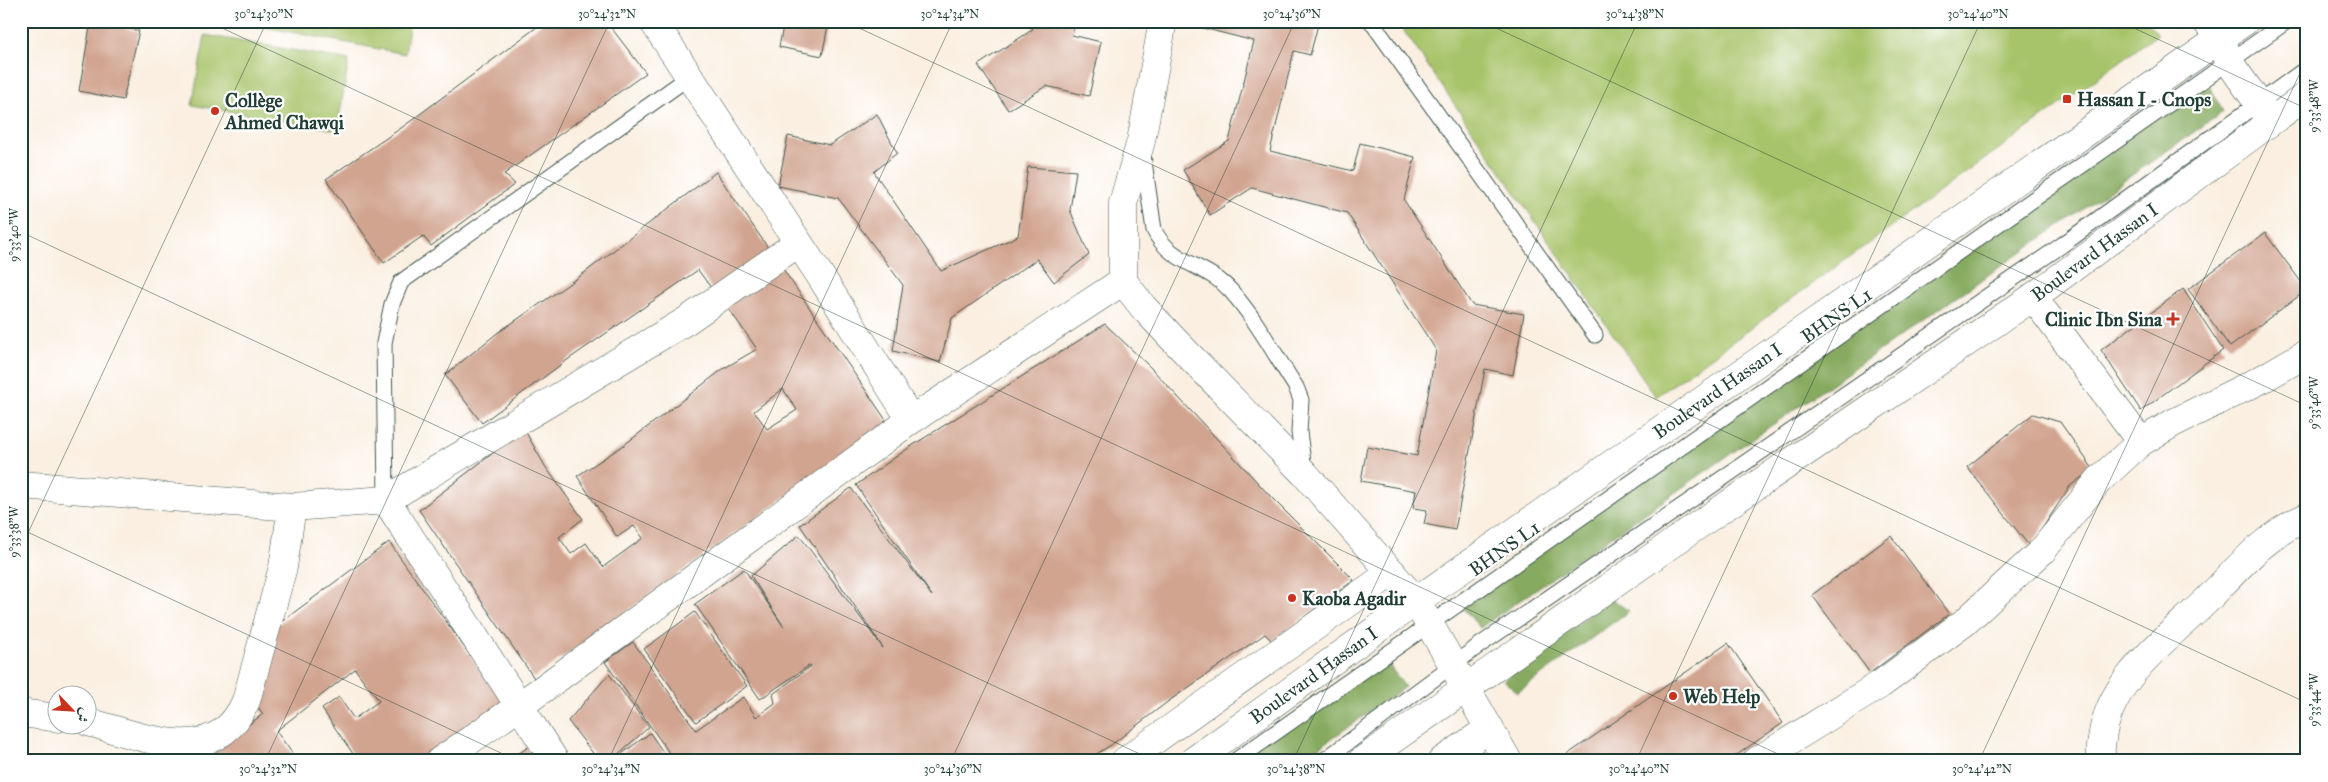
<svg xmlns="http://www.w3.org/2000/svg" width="2328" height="782" font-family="'IM FELL Great Primer',Amiri,serif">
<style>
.green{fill:#a8c46b;stroke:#648050}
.forest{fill:#86aa5f;stroke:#52744a}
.building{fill:#d1a490;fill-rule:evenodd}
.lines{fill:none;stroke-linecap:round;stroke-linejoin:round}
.lane-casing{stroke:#40584e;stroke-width:17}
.street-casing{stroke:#40584e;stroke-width:29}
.secondary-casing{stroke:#40584e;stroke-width:29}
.lane{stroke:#fff;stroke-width:15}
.street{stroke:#fff;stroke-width:28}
.secondary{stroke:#fff;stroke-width:28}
.ticks{fill:none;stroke:#1f3d34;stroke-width:1;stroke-opacity:0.45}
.poi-dot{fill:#c8321e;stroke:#fff;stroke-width:2}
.labels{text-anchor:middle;stroke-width:4.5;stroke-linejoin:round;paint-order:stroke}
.poi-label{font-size:19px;font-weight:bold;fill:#1f3d34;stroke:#fff;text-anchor:start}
.street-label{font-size:19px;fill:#1f3d34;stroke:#fff}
.neatline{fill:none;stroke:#1f3d34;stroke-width:2}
.ticks-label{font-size:12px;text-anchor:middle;fill:#1f3d34}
</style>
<rect width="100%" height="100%" fill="#fff"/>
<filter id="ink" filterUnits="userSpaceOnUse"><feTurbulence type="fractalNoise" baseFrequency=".02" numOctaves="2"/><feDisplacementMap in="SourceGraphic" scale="10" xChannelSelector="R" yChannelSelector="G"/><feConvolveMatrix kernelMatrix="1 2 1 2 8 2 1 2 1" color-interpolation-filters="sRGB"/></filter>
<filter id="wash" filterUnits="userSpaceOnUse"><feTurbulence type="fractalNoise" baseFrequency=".0096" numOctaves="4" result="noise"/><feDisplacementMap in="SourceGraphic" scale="20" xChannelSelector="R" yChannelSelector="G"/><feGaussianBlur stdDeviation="1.12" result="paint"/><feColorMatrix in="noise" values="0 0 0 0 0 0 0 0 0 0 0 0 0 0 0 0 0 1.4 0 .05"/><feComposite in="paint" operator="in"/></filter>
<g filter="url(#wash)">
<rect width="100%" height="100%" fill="#faefe1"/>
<path class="green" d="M233,21H410L405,54Z
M1397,21H2147L2158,34L1656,397Z
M205,35L349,60L337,130L192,105Z"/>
<path class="forest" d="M2204,75L2223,112L1480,628L1461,606Z
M1610,598L1629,611L1517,693L1504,680Z
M1381,654L1405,687L1300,761H1231Z"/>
<g id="blocks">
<path class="building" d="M91,21L139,31L123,100L79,91Z
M545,21H606L646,73L504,174L515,184L431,246L423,236L384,263L326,179L404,126Z
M784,21H829L822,56L779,47Z
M1034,21H1075L1072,35L1101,42L1089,96L1046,86L1008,110L978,65L1032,30Z
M1192,21H1319L1310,55L1294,51L1270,151L1353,171L1360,143L1415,157L1404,200L1472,305L1524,314L1513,375L1485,369L1455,530L1424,524L1427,510L1413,508L1416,491L1361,481L1367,447L1417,456L1436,350L1347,213L1252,188L1210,215L1183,170L1229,141L1254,41L1191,25Z
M877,114L897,153L874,172L941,271L1018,236L1028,167L1076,171L1070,210L1089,255L1054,282L1037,259L952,318L940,362L893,351L903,285L838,198L778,186L788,136L830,145Z
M716,172L773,255L717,296L698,270L563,363L482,423L445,375L496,334L579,277Z
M21,202L27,203L22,229H21Z
M2265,233L2307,290L2230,347L2188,289Z
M781,266L888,423L534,678L419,510L524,429L545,466L583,519L559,537L571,554L586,543L603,567L643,538L634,526L617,537L577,476L624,445L723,369L757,349L726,305ZM783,389L797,410L767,429L754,411Z
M2183,289L2223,350L2141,411L2101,350Z
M1105,324L1151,368L1272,498L1354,580L1272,641L1265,634L1166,703L1111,745L1085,761H675L605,662L633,642L696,730L743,697L756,717L775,703L773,694L811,666L810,665L760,699L695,604L744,569L784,627L751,576L799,535L883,648L800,525L851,488L932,596L856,485L910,447Z
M2033,414L2060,422L2093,469L2070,486L2030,547L1967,467Z
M1891,536L1949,614L1870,673L1812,595Z
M389,542L505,704L428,761H358L322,709L339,697L354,719L379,701L355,669L276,731L298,761H200L263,714L255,703L269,631Z
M695,612L747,686L696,722L644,649Z
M1728,643L1783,723L1728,761H1558Z
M609,674L649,727L610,761H599L568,721Z
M650,733L669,761H612Z
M531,745L543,761H508Z"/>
</g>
</g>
<g filter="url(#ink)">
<use href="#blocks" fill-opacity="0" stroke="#40584e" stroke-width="1"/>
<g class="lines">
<g class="lane-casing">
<path id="lane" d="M1371,21L1595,335
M1143,155L1154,230C1170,264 1207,264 1231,291C1256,319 1275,355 1296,387L1301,400L1299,432L1304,470
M386,500L384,343L392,304L401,282L689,77
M1235,761L2287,21
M1323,761L1477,647L2062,245L2307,68"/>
</g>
<g class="street-casing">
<path id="street" d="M653,21L823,280L911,420
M1163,21L1141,141L1123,203V281L1143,307L1177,343L1304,473L1416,601
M2206,21L2221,37L2229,62L2271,121
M2033,297L2141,442
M21,485L292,507
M386,500L555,761
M21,713L58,718
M88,722C142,736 216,771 246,701L283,567L292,507L386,500L686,321L798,243
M440,761L518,707L911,420L1123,281
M1125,761L1392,572
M1442,761L1490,728
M1757,761L1881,684L1965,622L2042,551L2099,480L2141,442L2173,423L2264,378L2307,353
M2104,761C2099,753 2101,748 2102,739C2109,678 2168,639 2208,599C2238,568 2266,534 2307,517"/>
</g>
<g class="secondary-casing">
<g id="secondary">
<path d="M1416,601L1508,761"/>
<path id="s1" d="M1193,761L1416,601L2245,21"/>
<path id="s2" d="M1362,761L1694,528L2033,297L2307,95"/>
</g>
</g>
<use href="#lane" class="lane"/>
<use href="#street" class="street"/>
<use href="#secondary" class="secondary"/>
</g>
</g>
<path class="ticks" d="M207,21L1793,761M844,21L2307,703M1481,21L2307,406M2119,21L2307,109M21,232L1155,761M21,529L518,761M21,548L267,21M265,761L610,21M608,761L953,21M951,761L1295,21M1293,761L1638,21M1636,761L1981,21M1979,761L2307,58"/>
<g class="poi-dot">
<rect x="2062" y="94" width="10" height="10" rx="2.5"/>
<circle cx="215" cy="111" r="5"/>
<path d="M2170.5 311.5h5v5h5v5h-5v5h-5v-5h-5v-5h5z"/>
<circle cx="1292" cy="598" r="5"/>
<circle cx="1673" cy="696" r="5"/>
</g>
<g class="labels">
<g class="poi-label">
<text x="2077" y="106">Hassan I - Cnops</text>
<text x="225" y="107">Collège<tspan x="225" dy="22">Ahmed Chawqi</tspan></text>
<text x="2162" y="326" text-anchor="end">Clinic Ibn Sina</text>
<text x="1302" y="605">Kaoba Agadir</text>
<text x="1683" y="703">Web Help</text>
</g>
<g class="street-label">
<text dy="7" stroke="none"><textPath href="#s2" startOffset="892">Boulevard Hassan I</textPath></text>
<text transform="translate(1836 315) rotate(-35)" y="7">BHNS L1</text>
<text dy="7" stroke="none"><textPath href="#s1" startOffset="642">Boulevard Hassan I</textPath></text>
<text transform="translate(1504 548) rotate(-35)" y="7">BHNS L1</text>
<text dy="7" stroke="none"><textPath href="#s1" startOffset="148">Boulevard Hassan I</textPath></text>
</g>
</g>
<rect width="2328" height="782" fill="none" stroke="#fff" stroke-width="55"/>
<g transform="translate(72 710) rotate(115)"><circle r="24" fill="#ffffff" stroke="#a5b1ae"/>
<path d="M0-4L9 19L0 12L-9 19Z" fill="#c8321e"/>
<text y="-8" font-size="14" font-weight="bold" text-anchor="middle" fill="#1f3d34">ش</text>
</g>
<rect x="28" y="28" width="2272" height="726" class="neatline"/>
<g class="ticks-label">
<text x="264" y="18">30°24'30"N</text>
<text x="607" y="18">30°24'32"N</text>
<text x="950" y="18">30°24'34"N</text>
<text x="1292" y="18">30°24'36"N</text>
<text x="1635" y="18">30°24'38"N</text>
<text x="1978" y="18">30°24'40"N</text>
<text transform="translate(2314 106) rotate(-90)" y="4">9°33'48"W</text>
<text transform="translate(14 235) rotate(-90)" y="4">9°33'40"W</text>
<text transform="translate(2314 403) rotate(-90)" y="4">9°33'46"W</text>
<text transform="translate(14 532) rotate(-90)" y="4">9°33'38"W</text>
<text transform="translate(2314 700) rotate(-90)" y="4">9°33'44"W</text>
<text x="268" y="773">30°24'32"N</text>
<text x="611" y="773">30°24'34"N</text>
<text x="953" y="773">30°24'36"N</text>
<text x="1296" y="773">30°24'38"N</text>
<text x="1639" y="773">30°24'40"N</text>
<text x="1982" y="773">30°24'42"N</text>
</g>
</svg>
